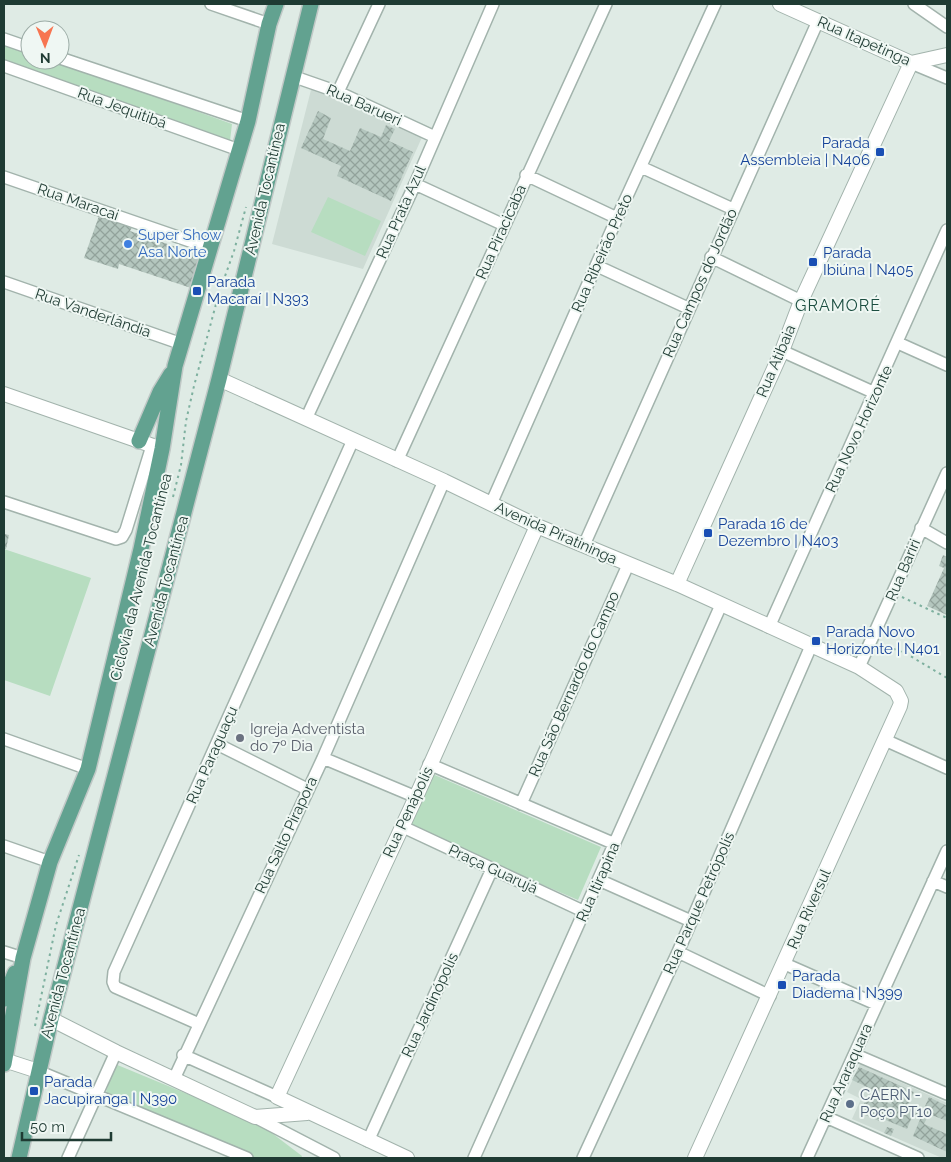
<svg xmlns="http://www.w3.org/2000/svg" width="951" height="1162" font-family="Raleway,sans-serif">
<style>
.built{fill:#cddbd4}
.green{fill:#b7ddc0}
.building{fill:url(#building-cross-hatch)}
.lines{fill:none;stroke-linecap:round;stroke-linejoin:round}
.minor-casing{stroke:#a2b3ac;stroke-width:14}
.tertiary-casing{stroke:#a2b3ac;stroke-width:16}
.primary-casing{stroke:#c0c8c6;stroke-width:18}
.path{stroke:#7eb09f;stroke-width:2;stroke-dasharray:2.5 4;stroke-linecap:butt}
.minor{stroke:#fff;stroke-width:11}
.tertiary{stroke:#fff;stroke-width:14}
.primary{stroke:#62a290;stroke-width:15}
.transit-dot{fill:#1a4fb4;stroke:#eff7f3;stroke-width:2}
.shop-dot{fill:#3f7fe0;stroke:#eff7f3;stroke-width:2}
.worship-dot{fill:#6b7280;stroke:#eff7f3;stroke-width:2}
.service-dot{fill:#5c6f8a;stroke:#eff7f3;stroke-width:2}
.labels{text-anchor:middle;stroke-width:4;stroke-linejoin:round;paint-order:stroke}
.street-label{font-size:15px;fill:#1f3b33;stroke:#eff7f3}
.transit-label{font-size:15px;fill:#164399;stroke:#eff7f3;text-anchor:start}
.shop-label{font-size:15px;fill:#366cbe;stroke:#eff7f3;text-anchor:start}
.worship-label{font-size:15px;fill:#5b616d;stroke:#eff7f3;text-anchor:start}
.service-label{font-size:15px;fill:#4e5e75;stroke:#eff7f3;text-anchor:start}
.neighbourhood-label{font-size:16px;letter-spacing:1px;fill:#1b4e40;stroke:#eff7f3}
</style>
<defs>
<pattern id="building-cross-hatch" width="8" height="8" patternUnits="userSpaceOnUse" patternTransform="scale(1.25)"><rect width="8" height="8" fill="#b4c6be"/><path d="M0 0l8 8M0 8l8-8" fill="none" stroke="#92a29b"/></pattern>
</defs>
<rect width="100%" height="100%" fill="#dfebe5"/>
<path class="built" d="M312,86L423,135L363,269L272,244Z
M860,1064L947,1103V1158H942L852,1119L861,1099L847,1092Z"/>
<path class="green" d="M4,42L30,52V60H54L232,124L230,141L4,62Z
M328,197L381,221L365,256L311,232Z
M4,549L91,578L50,696L4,680Z
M430,773L601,847L578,900L407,826Z
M115,1064L260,1124L302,1156L301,1158H256L106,1092Z"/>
<path class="building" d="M318,111L331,118L323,139L350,151L360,128L381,137L386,125L395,129L389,141L413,152L391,201L337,176L341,166L301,148Z
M99,216L132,227L130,231L202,256L191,288L119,264L118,269L84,258Z
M4,534L9,535L6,549H4Z
M943,555L947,557V615L927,606L944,568L939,566Z
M859,1067L914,1092L908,1105L923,1111L929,1097L947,1106V1121L929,1114L924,1124L947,1134V1152L913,1136L921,1117L913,1114L907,1129L881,1118L879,1121L863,1114L865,1109L862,1107L866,1100L869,1101L871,1096L891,1104L893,1099L852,1080Z
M887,1127L894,1129L891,1136L884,1133Z"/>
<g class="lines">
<g class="minor-casing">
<path id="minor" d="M211,4L269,24
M914,4L947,27
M4,39L30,48
M60,58L248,121
M911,63L947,78
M4,66L239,150
M292,76L338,92L435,137
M338,92L379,4
M641,167L733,209
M526,175L617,218
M4,177L210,248
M415,184L504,225
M711,257L801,301
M597,266L688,308
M4,282L182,344
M898,343L947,365
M782,351L875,393
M306,419L415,184L493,4
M397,461L606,4
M4,502L116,539L122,537L126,530L152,446
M491,504L617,218L715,4
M921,528L947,543
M584,545L818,21
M769,627L947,230
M859,667L947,473
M4,739L88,769
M885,740L947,768
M217,744L307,789
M323,758L416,797
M429,764L615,844
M521,804L628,565
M401,826L585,912
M4,846L50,862
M599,880L691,921
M933,881L947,887
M4,952L23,958
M678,952L770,996
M785,964L876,1004
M199,1024L115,987L113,982L114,972L353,440
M183,1055L277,1097
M856,1055L947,1094
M38,1071L247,1158
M174,1079L323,758L444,481
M255,1117L334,1158
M826,1117L918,1158
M368,1141L492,869
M68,1158L116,1052
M474,1158L721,605
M583,1158L678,952L811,646
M807,1158L947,851"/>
</g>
<g class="tertiary-casing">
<path id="tertiary" d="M780,4L911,63
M911,63L947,55
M219,379L444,481L537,526L677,584L859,667L896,691L901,701L900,706L695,1158
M4,394L162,449
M677,584L782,351L801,301L911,63
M51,1019L116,1052L255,1117L307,1113
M4,1060L38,1071
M407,1158L277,1097L416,797L537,526"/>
</g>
<g class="primary-casing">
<path id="primary" d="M139,441L160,392L171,374
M4,999L15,973
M4,1064L23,958L50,862L88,769L141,549L162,449L175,366L248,121L269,24L276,4
M19,1158L51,1019L219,379L311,4"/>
</g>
<path class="path" d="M173,497L181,465L186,421L194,386L219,293L234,251L246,207
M902,597L947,618
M881,644L907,654L947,678
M35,1026L56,925L79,855"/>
<use href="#minor" class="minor"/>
<use href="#tertiary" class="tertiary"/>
<use href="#primary" class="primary"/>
</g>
<g class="transit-dot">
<rect x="875" y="147" width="10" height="10" rx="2.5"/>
<rect x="808" y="257" width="10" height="10" rx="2.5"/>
<rect x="192" y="286" width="10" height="10" rx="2.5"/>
<rect x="703" y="528" width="10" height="10" rx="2.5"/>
<rect x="811" y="636" width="10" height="10" rx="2.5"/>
<rect x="777" y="980" width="10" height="10" rx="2.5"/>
<rect x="29" y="1086" width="10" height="10" rx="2.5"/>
</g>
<circle class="shop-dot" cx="128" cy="244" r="5"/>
<circle class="worship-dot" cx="240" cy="738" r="5"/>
<circle class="service-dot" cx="850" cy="1104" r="5"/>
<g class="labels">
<g class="street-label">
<text transform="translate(864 41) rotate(24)" y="5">Rua Itapetinga</text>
<text transform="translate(364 105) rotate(24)" y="5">Rua Barueri</text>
<text transform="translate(122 108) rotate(20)" y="5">Rua Jequitibá</text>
<text transform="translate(265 189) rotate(-77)" y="5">Avenida Tocantínea</text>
<text transform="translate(78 202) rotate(19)" y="5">Rua Maracai</text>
<text transform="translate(401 212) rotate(-66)" y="5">Rua Prata Azul</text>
<text transform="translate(501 232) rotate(-66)" y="5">Rua Piracicaba</text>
<text transform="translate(602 253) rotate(-66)" y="5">Rua Ribeirão Preto</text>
<text transform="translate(700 283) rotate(-66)" y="5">Rua Campos do Jordão</text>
<text transform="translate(93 313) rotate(19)" y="5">Rua Vanderlândia</text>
<text transform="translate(776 361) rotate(-67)" y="5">Rua Atibaia</text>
<text transform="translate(859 429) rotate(-65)" y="5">Rua Novo Horizonte</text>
<text transform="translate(556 533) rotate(24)" y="5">Avenida Piratininga</text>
<text transform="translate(903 570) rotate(-67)" y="5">Rua Bariri</text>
<text transform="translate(141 577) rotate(-76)" y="5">Ciclovia da Avenida Tocantínea</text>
<text transform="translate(166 581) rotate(-75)" y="5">Avenida Tocantínea</text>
<text transform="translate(574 684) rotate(-66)" y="5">Rua São Bernardo do Campo</text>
<text transform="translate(212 755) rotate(-66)" y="5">Rua Paraguaçu</text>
<text transform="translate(408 812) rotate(-65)" y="5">Rua Penápolis</text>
<text transform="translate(286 835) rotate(-65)" y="5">Rua Salto Pirapora</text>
<text transform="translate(493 869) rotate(25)" y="5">Praça Guarujá</text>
<text transform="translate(598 882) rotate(-66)" y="5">Rua Itirapina</text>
<text transform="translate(699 903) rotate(-66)" y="5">Rua Parque Petrópolis</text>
<text transform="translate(809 909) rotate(-66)" y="5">Rua Riversul</text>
<text transform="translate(63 973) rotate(-75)" y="5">Avenida Tocantínea</text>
<text transform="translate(430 1005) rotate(-65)" y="5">Rua Jardinópolis</text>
<text transform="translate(846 1073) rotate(-66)" y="5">Rua Araraquara</text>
</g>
<g class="transit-label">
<text x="870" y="148" text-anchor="end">Parada<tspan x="870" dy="17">Assembleia | N406</tspan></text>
<text x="823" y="258">Parada<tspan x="823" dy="17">Ibiúna | N405</tspan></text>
<text x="207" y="287">Parada<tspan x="207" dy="17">Macaraí | N393</tspan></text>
<text x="718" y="529">Parada 16 de<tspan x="718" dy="17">Dezembro | N403</tspan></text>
<text x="826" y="637">Parada Novo<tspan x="826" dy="17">Horizonte | N401</tspan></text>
<text x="792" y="981">Parada<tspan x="792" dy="17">Diadema | N399</tspan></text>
<text x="44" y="1087">Parada<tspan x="44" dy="17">Jacupiranga | N390</tspan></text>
</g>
<g class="shop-label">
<text x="138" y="240">Super Show<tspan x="138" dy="17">Asa Norte</tspan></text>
</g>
<g class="worship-label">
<text x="250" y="734">Igreja Adventista<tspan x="250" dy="17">do 7º Dia</tspan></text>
</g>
<g class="service-label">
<text x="860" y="1100">CAERN -<tspan x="860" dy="17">Poço PT10</tspan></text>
</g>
<g class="neighbourhood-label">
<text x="838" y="311">GRAMORÉ</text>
</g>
</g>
<rect width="951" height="1162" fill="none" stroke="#1f3b33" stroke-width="10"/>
<g transform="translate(45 45) rotate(179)"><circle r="24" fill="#eff7f3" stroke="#9caca6"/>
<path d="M0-4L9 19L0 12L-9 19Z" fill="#f77551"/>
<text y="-8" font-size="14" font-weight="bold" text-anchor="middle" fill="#1f3b33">N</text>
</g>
<path d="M22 1132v8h89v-8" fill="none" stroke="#1f3b33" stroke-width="2.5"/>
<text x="30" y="1132" font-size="15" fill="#1f3b33" stroke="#eff7f3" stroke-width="4" paint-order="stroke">50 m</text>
</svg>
